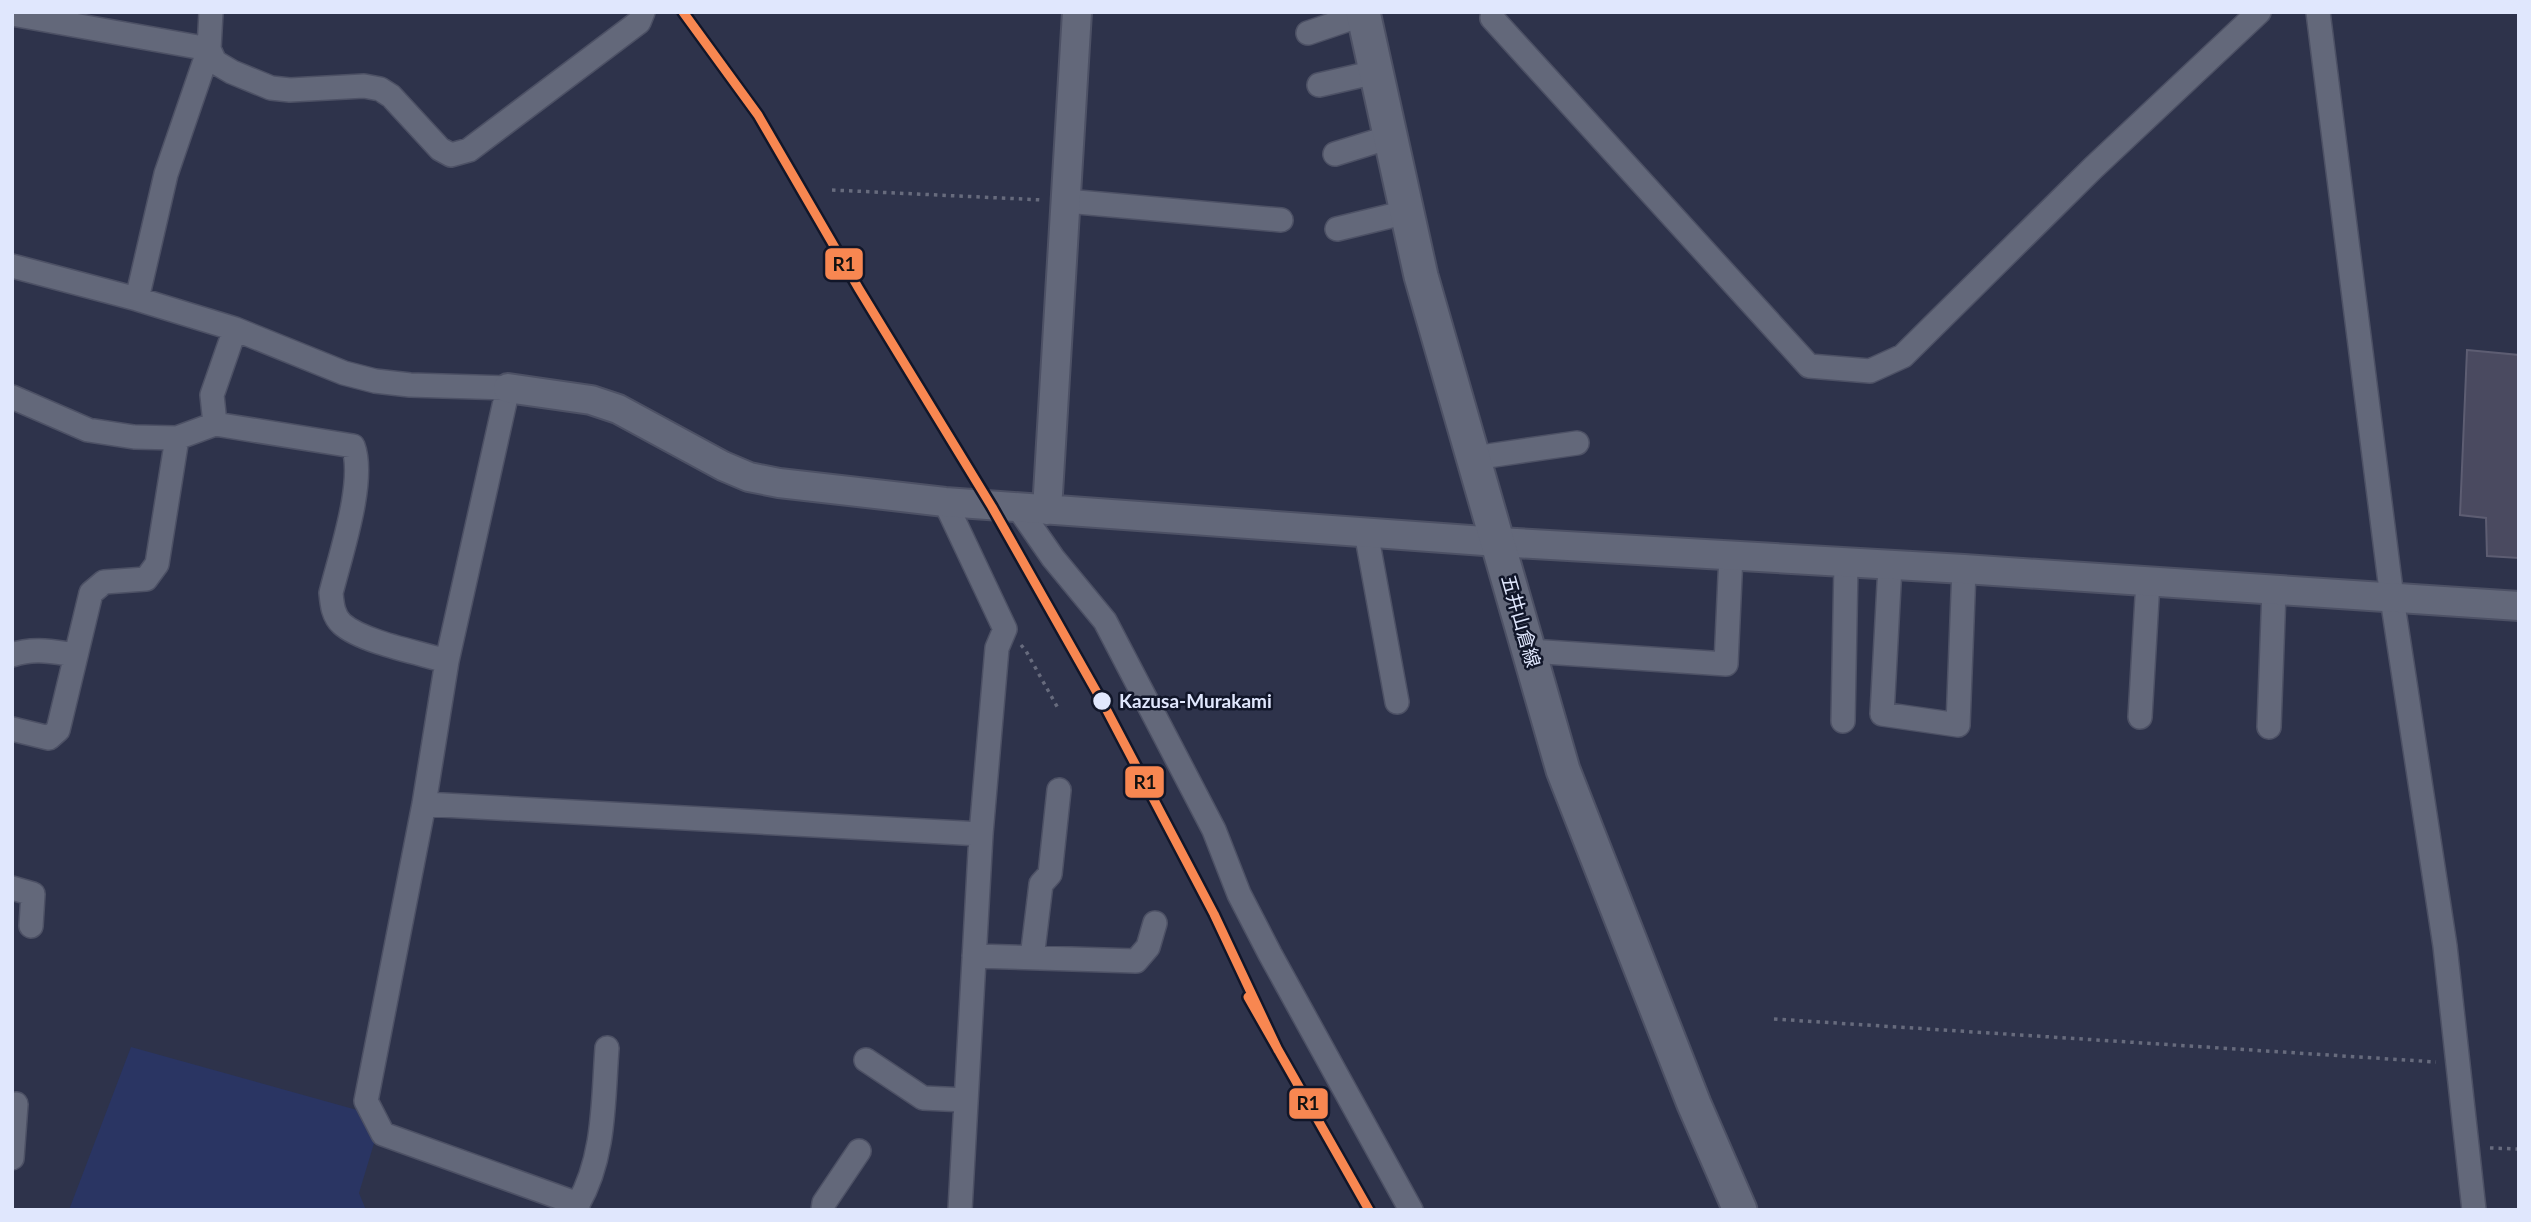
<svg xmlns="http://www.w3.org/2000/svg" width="2531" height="1222" font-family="Lato,'Noto Sans JP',sans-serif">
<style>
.built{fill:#2a3563}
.building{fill:#4a4a60;stroke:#5d5d72;stroke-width:2}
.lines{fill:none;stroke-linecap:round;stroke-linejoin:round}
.minor-casing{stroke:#4d5165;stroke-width:26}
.tertiary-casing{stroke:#4d5165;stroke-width:32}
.secondary-casing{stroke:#4d5165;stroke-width:37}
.path{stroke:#676b7d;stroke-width:3.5;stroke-dasharray:3.5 5;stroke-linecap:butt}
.minor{stroke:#63687a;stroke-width:23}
.tertiary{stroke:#63687a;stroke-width:28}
.secondary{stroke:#63687a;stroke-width:33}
.rail-1-casing{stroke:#111629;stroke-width:14}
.rail-1{stroke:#f88751;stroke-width:9}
.stop-dot{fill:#e0e7fd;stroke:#111629;stroke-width:2.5}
.labels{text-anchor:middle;stroke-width:5;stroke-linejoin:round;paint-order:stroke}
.street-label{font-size:19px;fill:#e0e7fd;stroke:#111629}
.stop-label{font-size:19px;font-weight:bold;fill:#e0e7fd;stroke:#111629;text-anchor:start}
.line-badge{stroke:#111629;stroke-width:2.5}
.pale-badge-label{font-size:19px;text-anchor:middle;font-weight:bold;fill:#111}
</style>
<rect width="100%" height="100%" fill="#2e334b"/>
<path class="built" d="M131,1047L357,1110L375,1140L359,1193L366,1210H69Z"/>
<path class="building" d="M2467,350L2519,355V558L2487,556L2486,518L2460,515Z"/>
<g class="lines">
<g class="minor-casing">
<path id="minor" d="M1493,12L1492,18L1809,366L1870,371L1903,356L2093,168L2259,12
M2318,12L2392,598L2445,946L2474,1210
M12,14L209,49
M1308,33L1364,14
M209,49L215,62L232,72L271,88L290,90L364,86L380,89L391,96L440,149L451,155L469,150L639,22L643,12
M1319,85L1376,72
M1335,154L1390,137
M1066,201L1281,220
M1337,229L1407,212
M12,266L137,299L235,329L344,373L375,381L410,385L508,388L447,661L424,804L366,1101L383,1134L578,1204V1210
M137,299L166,174L209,49L211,12
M235,329L212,395L215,424L353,446C366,481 340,556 331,593C332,604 333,616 342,624C362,642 420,653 447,661
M12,397L88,430L134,437L177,438L215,424
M1474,458L1577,443
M945,502L1005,629L997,648L981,834L960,1210
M1019,509L1053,558L1105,621L1214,830L1239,894L1270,954L1411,1210
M1366,532L1397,702
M1890,566L1882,714L1958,725L1964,569
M1530,651L1726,664L1731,555
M12,655C34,647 54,652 76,655
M2140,717L2148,581
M1843,721L1846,564
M2269,727L2274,590
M12,729L49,738L58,730L91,593L104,582L146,579L157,564L177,438
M424,804L981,834
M12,888L33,894L31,926
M974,956L1136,961L1148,947L1155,923
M1032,958L1041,884L1050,874L1059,790
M866,1060L923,1098L966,1100
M12,1158L16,1104
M578,1204C605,1157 603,1101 607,1048
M823,1210L824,1203L859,1151"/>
</g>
<g class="tertiary-casing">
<path id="tertiary" d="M508,388L591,400L618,409L723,466L749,477L779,483L945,502L1498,542L1964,569L2519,606
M1047,510L1077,12"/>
</g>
<g class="secondary-casing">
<path id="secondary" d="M1363,12L1421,276L1563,770L1694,1104L1740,1210"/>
</g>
<path class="path" d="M832,190L1043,200
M1021,645L1026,651L1059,710
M1774,1019L2436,1062
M2490,1148L2519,1149"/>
<use href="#minor" class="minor"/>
<use href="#tertiary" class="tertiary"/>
<use href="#secondary" class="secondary"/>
<g class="rail-1-casing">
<path id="rail-1" d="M683,12L758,115L859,289L992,507L1104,705L1214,914L1278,1050
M1248,997L1369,1210"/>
</g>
<use href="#rail-1" class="rail-1"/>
</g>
<circle class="stop-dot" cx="1102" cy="701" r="10"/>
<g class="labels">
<g class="street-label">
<text transform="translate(1521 621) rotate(74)" y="7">五井山倉線</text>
</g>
<g class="stop-label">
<text x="1119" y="708">Kazusa-Murakami</text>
</g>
</g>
<g class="line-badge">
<rect x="824" y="247" width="40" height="34" rx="7" fill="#f88751"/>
<rect x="1124" y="765" width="41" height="34" rx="7" fill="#f88751"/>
<rect x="1288" y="1087" width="41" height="33" rx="7" fill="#f88751"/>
</g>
<g class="pale-badge-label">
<text x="844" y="271">R1</text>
<text x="1145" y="789">R1</text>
<text x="1308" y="1110">R1</text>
</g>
<rect width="2531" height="1222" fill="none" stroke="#e0e7fd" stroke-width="28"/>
</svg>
